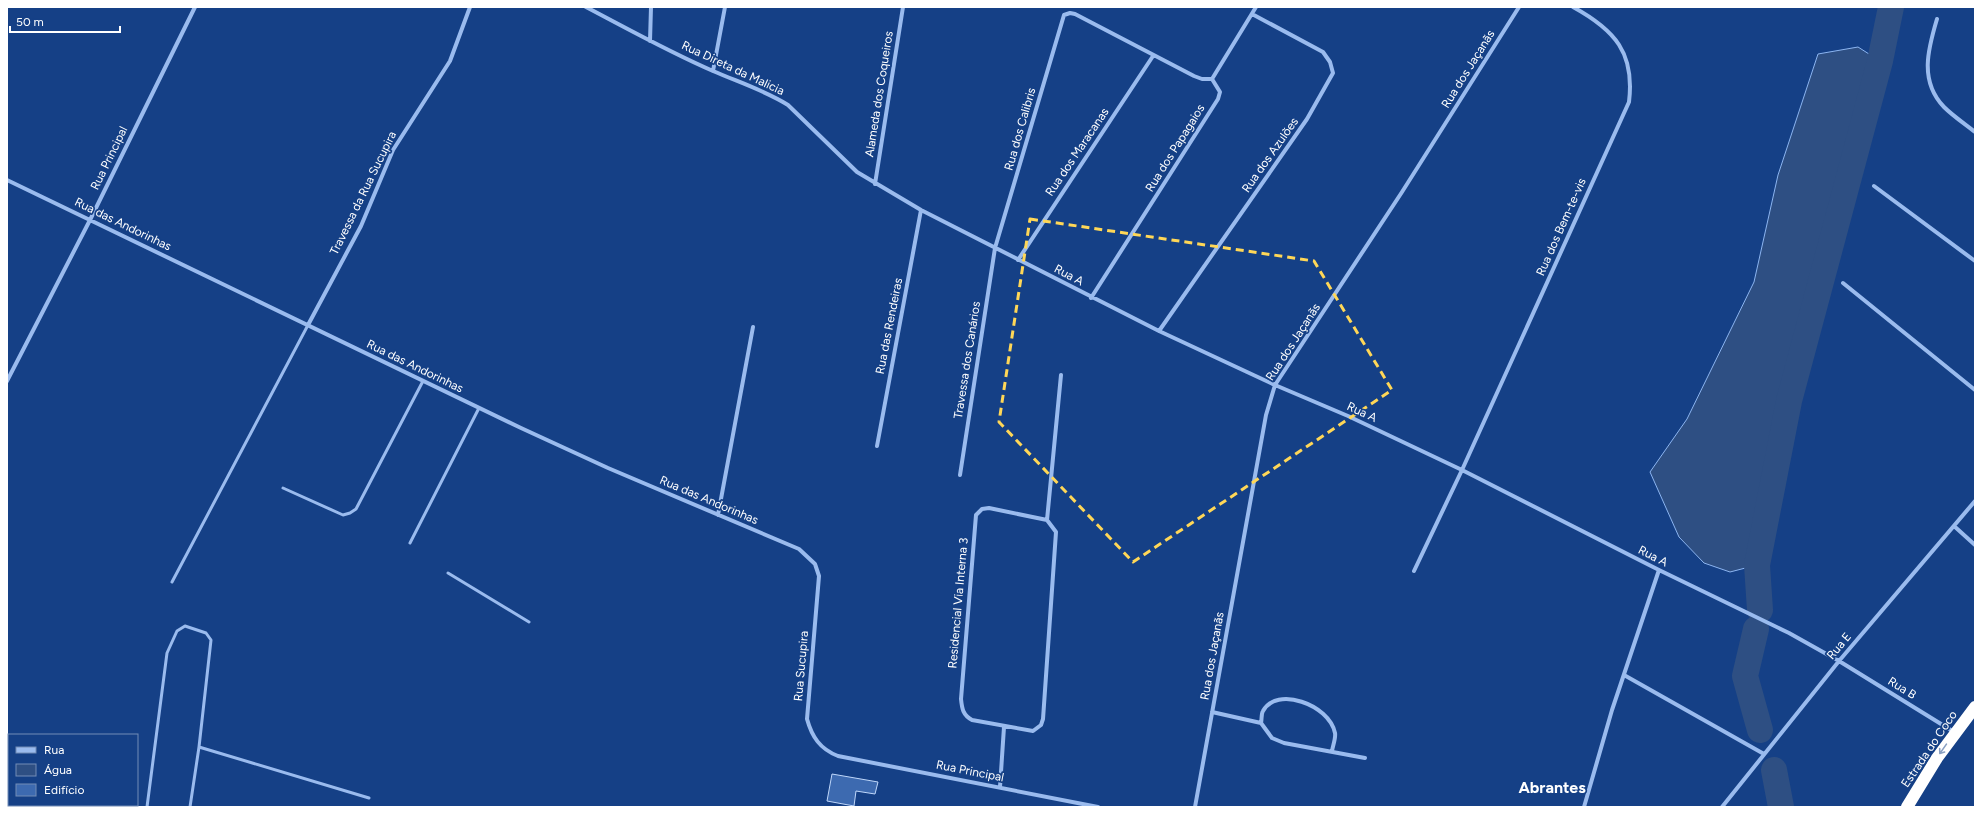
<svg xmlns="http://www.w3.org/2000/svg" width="1982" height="814" font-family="Figtree,sans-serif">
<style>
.water{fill:#2e4f83;stroke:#8cb5f1}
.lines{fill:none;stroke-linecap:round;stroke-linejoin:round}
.river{stroke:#2e4f83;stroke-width:26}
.building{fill:#3d6ab0;stroke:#bfd7fa}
.lane{stroke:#9abbee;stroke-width:3}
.street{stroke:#9abbee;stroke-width:4}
.highway{stroke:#fff;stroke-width:12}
.oneway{stroke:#8aa0c2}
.marked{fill:none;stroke:#ffd757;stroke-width:3;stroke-dasharray:8 5;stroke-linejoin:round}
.labels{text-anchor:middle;stroke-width:3.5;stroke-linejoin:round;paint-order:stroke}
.street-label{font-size:12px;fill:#fff;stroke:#154086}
.district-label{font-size:16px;font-weight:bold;fill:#fff;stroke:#154086}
</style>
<rect width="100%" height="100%" fill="#154086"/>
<path class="water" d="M1858,47L1880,61L1789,401L1757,565L1730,572L1704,563L1679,537L1650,472L1687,419L1754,282L1778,175L1818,54Z"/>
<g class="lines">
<path class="river" d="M1760,610L1757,565L1789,401L1880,61L1891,7
M1756,629L1745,676L1760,730
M1774,770L1781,807"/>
</g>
<path class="building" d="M832,774L878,782L875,794L856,791L854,806L827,801Z"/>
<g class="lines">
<path class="lane" d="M283,488L343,515L350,513L356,509L423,381
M410,543L479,408
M448,573L529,622
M172,582L308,325
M199,747L369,798
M147,807L167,653L177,631L185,626L206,633L211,640L199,747L190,807"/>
<path class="street" d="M586,7C628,29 669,52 713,71C738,82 764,90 788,105L857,172L921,210L1159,331L1275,385L1348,416L1462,470L1659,570L1789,633L1839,661L1954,732
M1937,19C1928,49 1919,81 1944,107C1953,116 1965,124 1975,132
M650,41L651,7
M713,71L725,7
M1212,79L1256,7
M7,180L521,428L608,468L799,549L815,564L819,576L807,719C812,737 820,749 838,756L1098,807
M875,184L903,7
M1874,186L1975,261
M1018,260L1153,56
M1843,283L1975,390
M1091,298L1218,99L1220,92L1212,79
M308,325L361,226L393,150L450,61L470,7
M1159,331L1307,119L1333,73L1330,62L1323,52L1252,14
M7,381L90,220L195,7
M877,446L921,210
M960,475L995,248L1064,15L1070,13L1075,14L1194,76L1202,79H1212
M989,508L1047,520L1056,532L1043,719L1041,725L1033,731L972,720C963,715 962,709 961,699L976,515L982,509Z
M718,515L753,327
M1047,520L1061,375
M1954,526L1975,545
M1414,571L1462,470L1629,102C1635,53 1615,30 1573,7
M1624,675L1764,754
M1212,712L1261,723L1272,738L1284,743L1365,758
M1261,723C1262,719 1261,714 1263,711C1276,686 1329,704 1335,733C1336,738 1333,745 1332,751
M1000,787L1004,727
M1195,807L1266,415L1275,385L1402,192L1519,7
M1584,807L1612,710L1659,570
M1722,807L1839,661L1975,501"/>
<path class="highway" d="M1907,807L1937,758L1975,707"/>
</g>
<defs><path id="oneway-shaft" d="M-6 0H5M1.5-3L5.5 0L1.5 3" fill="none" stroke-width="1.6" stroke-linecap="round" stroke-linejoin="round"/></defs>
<use class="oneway" href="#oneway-shaft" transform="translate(1943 749) rotate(125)"/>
<path class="marked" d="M1030,219L1314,261L1392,390L1133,562L999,422Z"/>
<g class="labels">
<g class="street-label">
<text transform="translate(733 68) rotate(25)" y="4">Rua Direta da Malicia</text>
<text transform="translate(1468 69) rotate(-58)" y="4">Rua dos Jaçanãs</text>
<text transform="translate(879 94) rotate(-81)" y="4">Alameda dos Coqueiros</text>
<text transform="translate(1020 129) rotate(-74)" y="4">Rua dos Calibris</text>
<text transform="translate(1175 148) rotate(-58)" y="4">Rua dos Papagaios</text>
<text transform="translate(1077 152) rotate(-56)" y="4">Rua dos Maracanas</text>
<text transform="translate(1270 155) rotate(-55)" y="4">Rua dos Azulões</text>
<text transform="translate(109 158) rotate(-64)" y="4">Rua Principal</text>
<text transform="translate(363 193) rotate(-64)" y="4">Travessa da Rua Sucupira</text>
<text transform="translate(123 224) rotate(26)" y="4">Rua das Andorinhas</text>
<text transform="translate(1561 227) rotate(-66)" y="4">Rua dos Bem-te-vis</text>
<text transform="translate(1069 275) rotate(28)" y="4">Rua A</text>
<text transform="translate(889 326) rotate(-79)" y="4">Rua das Rendeiras</text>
<text transform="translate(1293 342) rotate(-57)" y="4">Rua dos Jaçanãs</text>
<text transform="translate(967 360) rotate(-81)" y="4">Travessa dos Canários</text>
<text transform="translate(415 366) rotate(26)" y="4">Rua das Andorinhas</text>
<text transform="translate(1362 412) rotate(25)" y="4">Rua A</text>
<text transform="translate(709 500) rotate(23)" y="4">Rua das Andorinhas</text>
<text transform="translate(1653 556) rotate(27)" y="4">Rua A</text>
<text transform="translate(958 603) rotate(-85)" y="4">Residencial Via Interna 3</text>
<text transform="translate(1839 646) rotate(-50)" y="4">Rua E</text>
<text transform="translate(1212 656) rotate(-80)" y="4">Rua dos Jaçanãs</text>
<text transform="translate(801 666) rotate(-85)" y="4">Rua Sucupira</text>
<text transform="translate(1902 688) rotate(32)" y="4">Rua B</text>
<text transform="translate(1929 749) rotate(-56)" y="4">Estrada do Coco</text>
<text transform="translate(970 771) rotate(11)" y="4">Rua Principal</text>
</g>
<g class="district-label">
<text x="1552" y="793">Abrantes</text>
</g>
</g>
<rect width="1982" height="814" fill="none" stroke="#ffffff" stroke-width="16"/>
<rect x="8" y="734" width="130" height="72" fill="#154086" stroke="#738cb6"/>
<rect x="16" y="747" width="20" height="6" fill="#9abbee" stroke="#738cb6"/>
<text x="44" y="754" font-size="12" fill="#ffffff">Rua</text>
<rect x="16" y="764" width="20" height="12" fill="#2e4f83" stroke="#738cb6"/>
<text x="44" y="774" font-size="12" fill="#ffffff">Água</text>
<rect x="16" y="784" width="20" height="12" fill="#3d6ab0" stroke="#738cb6"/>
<text x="44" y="794" font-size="12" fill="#ffffff">Edifício</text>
<path d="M10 26v6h110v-6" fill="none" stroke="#ffffff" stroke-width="2"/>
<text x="16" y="26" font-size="12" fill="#ffffff" stroke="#154086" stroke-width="3" paint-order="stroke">50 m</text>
</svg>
